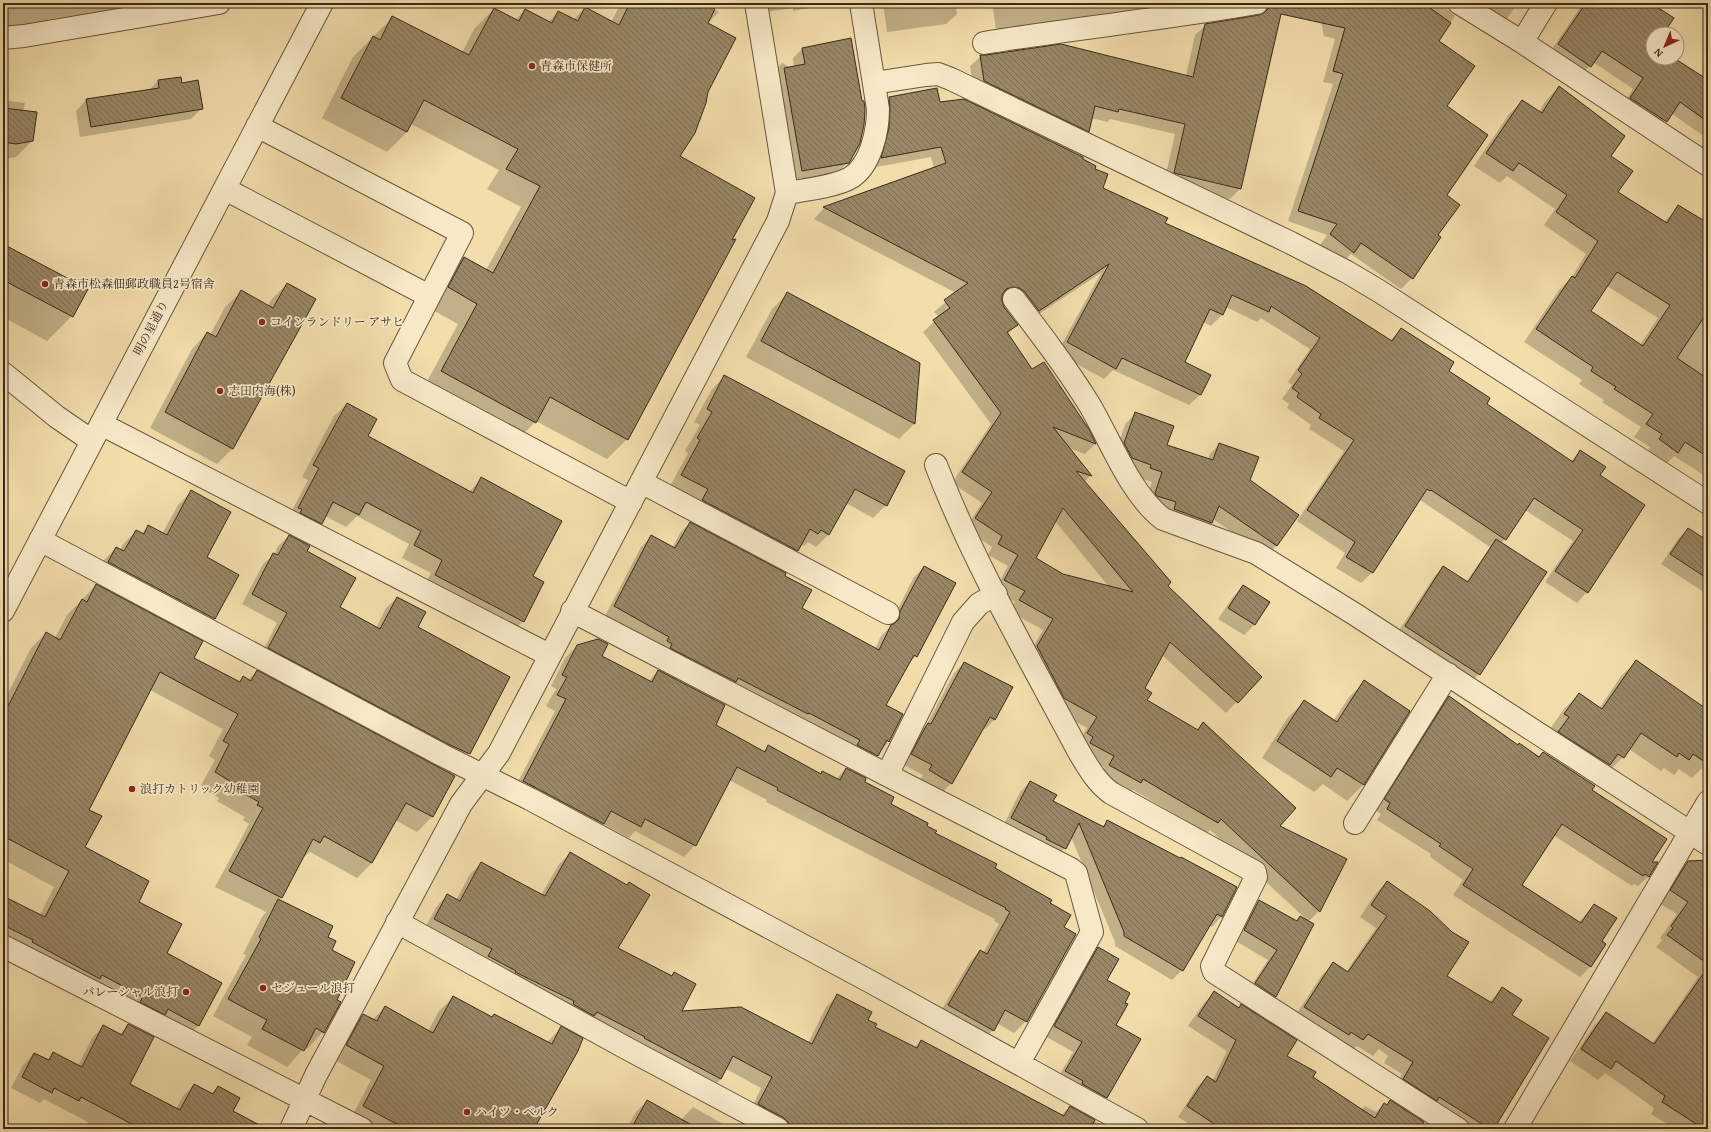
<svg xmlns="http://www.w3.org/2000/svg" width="1711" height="1132" font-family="'Gentium Book Plus','Noto Serif JP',serif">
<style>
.shadow{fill:#0003;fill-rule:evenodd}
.building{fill:url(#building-back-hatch);stroke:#392a1b;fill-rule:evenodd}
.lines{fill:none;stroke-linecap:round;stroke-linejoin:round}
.minor-casing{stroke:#67573f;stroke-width:24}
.minor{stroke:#f7e9c8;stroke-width:22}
.poi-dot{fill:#8f2418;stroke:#f7e9c8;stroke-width:1.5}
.labels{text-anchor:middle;stroke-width:3.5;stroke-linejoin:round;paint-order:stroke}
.poi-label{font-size:12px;fill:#392a1b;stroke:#f7e9c8;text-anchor:start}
.street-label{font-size:12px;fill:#392a1b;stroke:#f7e9c8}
</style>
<defs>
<pattern id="building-back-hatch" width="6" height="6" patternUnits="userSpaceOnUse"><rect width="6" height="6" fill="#998766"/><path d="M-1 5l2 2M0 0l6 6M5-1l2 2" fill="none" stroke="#7e6f53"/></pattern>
</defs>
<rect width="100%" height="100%" fill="#f2ddab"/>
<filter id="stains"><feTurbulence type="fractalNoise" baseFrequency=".005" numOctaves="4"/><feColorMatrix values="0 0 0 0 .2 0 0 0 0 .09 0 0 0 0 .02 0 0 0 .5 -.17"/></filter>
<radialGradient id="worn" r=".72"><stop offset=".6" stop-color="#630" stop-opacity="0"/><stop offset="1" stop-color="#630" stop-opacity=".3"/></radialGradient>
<path class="shadow" d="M3,3H120L105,18L3,31Z
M623,3H700L719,12L707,24V92L679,157L730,242L627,439L607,459L536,421L516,442L422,391L458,324L429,308L444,278L464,258L486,270L521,207L487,189L499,170L411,124L407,132L387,152L322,118L353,57L393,17L462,53L474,29L494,9L515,20L525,10L548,22L559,12L573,20L585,8L611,22L619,7Z
M764,3H835L793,11V8L766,12Z
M883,3H955L957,14L946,24L887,32Z
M992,3H1231L997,35Z
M1266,3H1283L1240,189L1230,199L1164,183L1175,134L1110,119L1107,122L1091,118L1088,131L1078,141L974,91L970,66L981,56L1186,76L1195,35L1206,25L1259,16V10Z
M1317,3H1446L1447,9L1455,16L1437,41L1446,107L1445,195L1437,236L1440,237L1412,278L1401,289L1351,254L1343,262L1320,245L1327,235L1288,221L1333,84L1323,82L1335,39L1324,36Z
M1453,3H1518L1508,17L1498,28Z
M1580,3H1650L1661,34H1653V58H1672L1701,77L1708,68V129L1702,135L1671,113L1655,132L1620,109L1633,89L1593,62L1580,77L1548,55L1579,9L1577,7Z
M850,39L862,134L856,151L848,162L838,172L792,180L773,72L782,63L792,68L794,67L793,58L802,49Z
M180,78L181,84L202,108L191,119L80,137L76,111L86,100L149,90L158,81Z
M1559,87L1610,156L1616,192L1664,222L1677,208L1708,230V478L1674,456L1665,465L1647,452L1650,447L1634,437L1641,427L1602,402L1604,400L1579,384L1582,380L1524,342L1559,290L1572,277L1586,254L1544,225L1555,209L1507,176L1500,183L1474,166L1509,114L1522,101L1539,112L1546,100ZM1607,286L1658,318L1640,345L1590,311Z
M889,98L939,103L1082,160L1093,169L1102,189L1164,224L1390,341L1401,329L1486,404L1571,461L1580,452L1598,476L1587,592L1577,603L1545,582L1573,541L1525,510L1501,544L1479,674L1470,683L1396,635L1434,577L1443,567L1466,582L1490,547L1420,500L1372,573L1361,583L1336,568L1345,553L1297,521L1344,451L1309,429L1311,425L1287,408L1289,404L1282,399L1292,385L1288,382L1310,349L1261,318L1257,322L1226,307L1222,315L1211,326L1203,322L1183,363L1209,375L1200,395L1189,405L1113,370L1104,379L1057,353L1101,273L1028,321L1008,298L1001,297L1003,307L1017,325L1008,334L1032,371L1089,432L1095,444L1085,454L1068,448L1090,476L1084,482L1167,586L1260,677L1226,713L1162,655L1144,688L1146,701L1196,730L1203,723L1279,826L1319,911L1308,922L1275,996L1265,1006L1246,994L1268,960L1234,940L1249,911L1259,901L1296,921L1300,917L1308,921L1210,830L1207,833L1133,790L1129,793L1099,776L1104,767L1080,754L1077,744L1087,728L1054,709L1027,657L1043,630L1009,611L1015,602L994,591L1008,566L988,555L992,547L965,529L982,503L952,483L991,424L923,332L939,317L934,312L956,293L814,219L824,208L934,168L931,157L871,168L878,108ZM1055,521L1109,587L1062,575L1035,559Z
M3,100L25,103L23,111L32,141L16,157L3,159Z
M3,245L72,316L47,341L3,317Z
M287,284L233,448L217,464L150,428L192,349L207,333L210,335L225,307L241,292L268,306L271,300Z
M787,294L919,364L914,424L899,439L746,357L772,309Z
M725,376L886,505L873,518L846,503L829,534L816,547L808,542L804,546L801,544L797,550L784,563L669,488L688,453L685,451L700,425L694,422L712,389Z
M347,404L367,436L469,492L482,478L531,577L523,621L511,633L423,587L431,573L402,558L409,544L357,516L346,527L325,516L321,523L308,535L287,520L308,480L302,477L334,416Z
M1136,413L1165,446L1208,459L1210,454L1220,444L1249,481L1297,516L1276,546L1266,556L1213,519L1212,523L1201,533L1145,504L1152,482L1140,478L1141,475L1122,468L1114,454L1126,423Z
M191,492L206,557L238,575L214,619L201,632L95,576L103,561L116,548L120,550L123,544L136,531L141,534L149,526L162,534L178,505Z
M690,523L784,576L801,608L875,649L881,636L890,627L891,622L914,577L924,567L916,656L907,665L885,705L889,741L868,766L605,616L641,547L651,537L672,548L680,533Z
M1688,529L1708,542V595L1661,564L1679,538Z
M289,536L305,552L339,607L376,628L386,608L397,598L417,627L469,753L458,763L259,658L277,623L242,604L263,564L274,555L278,546Z
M96,585L193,658L238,683L243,678L248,680L257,671L454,776L432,817L417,832L395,820L372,863L357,878L310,852L304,857H303L281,897L278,900L327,937L331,951L335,1000L323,1032L307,1049L305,1047L287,1067L247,1045L252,1037L213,1016L246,955L243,954L262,917L266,912L215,887L249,824L243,820L245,817L217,801L219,798L200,787L215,760L209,756L223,729L150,690L88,810L84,847L137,902L165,954L221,984L198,1026L183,1041L3,942L12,924L40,915L54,887L6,861L3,868V703L31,648L46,633L55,638L67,615Z
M1244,586L1269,603L1254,625L1244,635L1218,619L1233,597Z
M577,646L600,656L649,681L658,671L715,726L763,752L768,747L820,775L836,779L846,769L889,805L926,826L934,834L994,868L1049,903L1063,928L1026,1021L1014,1033L997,1023L993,1030L982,1042L938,1016L969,963L980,951L983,953L999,924L994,921L995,919L766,802L767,800L729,780L695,845L684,857L635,831L629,838L603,824L591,835L512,793L555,711L546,706L556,689L551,686L565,658Z
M1636,662L1708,711V762L1692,778L1679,769L1674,775L1664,768L1661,771L1629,749L1623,757L1608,772L1550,729L1564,709L1579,694L1599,709L1621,676Z
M964,663L995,719L985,729L983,728L951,783L942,793L920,780L923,775L902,764L918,734L926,726L954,673Z
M1365,682L1409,711L1363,785L1347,801L1323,784L1314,792L1262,758L1288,717L1304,702L1333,721L1349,697Z
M1449,698L1518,746L1590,790L1650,863L1649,876L1638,886L1634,884L1632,886L1553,835L1521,885L1578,923L1594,905L1601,942L1605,944L1590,967L1580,977L1453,895L1463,880L1430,857L1431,854L1377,820L1381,814L1375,810L1439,708Z
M1030,782L1052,802L1102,827L1107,821L1236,888L1221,917L1212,927L1209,925L1182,970L1172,980L1115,946V942L1071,837L1065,848L1055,858L1002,828L1020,792Z
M1708,823V852L1703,831Z
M571,853L617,948L671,976L674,973L681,1012L808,1043L826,1007L837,996L867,1020L874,1028L914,1048L921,1041L1061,1115L1070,1107L1109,1129H778L748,1116L761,1088L726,1069L721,1079L709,1090L424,930L436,907L447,895L456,900L470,874L482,863L541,895L559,864Z
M1708,859V1129H1675L1651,1114L1654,1108L1605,1073L1598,1080L1570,1061L1595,1025L1607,1013L1652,1044L1698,977L1656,947L1662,940L1660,938L1677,914L1659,903L1676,874L1688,862L1705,865Z
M1387,882L1446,976L1489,1002L1503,988L1511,1016L1493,1129H1452L1392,1091L1402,1074L1384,1063L1388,1056L1379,1049L1373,1056L1357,1046L1351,1051L1293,1019L1322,975L1334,964L1346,972L1376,928L1360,917L1376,893Z
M1098,948L1115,1026L1106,1098L1097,1107L1056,1081L1073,1052L1045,1036L1089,957Z
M1214,993L1238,1009L1241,1006L1285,1056L1303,1129H1197L1178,1117L1197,1087L1207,1077L1213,1080L1227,1051L1188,1026L1204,1003Z
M453,997L491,1018L547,1042L561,1028L533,1129H366L350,1120L371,1080L333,1059L349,1029L363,1015L372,1020L385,1007L428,1031L439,1011Z
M129,1025V1084L176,1109L183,1096L194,1085L211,1094L218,1087L232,1112L246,1129H84L88,1122L44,1099L40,1103L11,1088L23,1065L34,1054L47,1060L54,1054L78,1066L92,1038L103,1027L119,1035Z
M647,1101L681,1120L693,1107L732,1129H626L636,1112Z
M1390,1101L1433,1129H1344L1365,1106L1376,1112L1384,1104L1386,1105Z
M3,1122L16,1129H3Z"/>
<path class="building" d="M630,3H703L715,9L708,23L736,38L708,92L706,103L695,133L680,156L755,198L732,240L736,239L628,440L550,397L536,423L441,371L477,304L448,287L464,257L493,273L540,186L506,169L518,149L424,100L407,132L341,98L373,36L380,40L392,16L469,55L494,8L519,21L525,9L552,23L558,11L578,21L585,7L619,25Z
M1269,3H1423L1451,23L1439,41L1475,66L1447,106L1488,135L1447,195L1460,205L1438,235L1441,237L1413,279L1361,243L1354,253L1330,234L1337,224L1298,211L1343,74L1333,71L1345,28L1281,14L1241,189L1174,173L1185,124L1119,109L1118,112L1095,106L1089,132L984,81L980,55H986L1061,44L1193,77L1205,24L1259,15L1265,12L1269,8Z
M1586,3H1651L1674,18L1663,34H1653V58H1674L1708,80V122L1680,102L1667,122L1630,98L1643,78L1602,51L1591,67L1558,44Z
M851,38L862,101H864L865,110L864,125L860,143L849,163L802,171L784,68L805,64L802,48Z
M181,77L182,83L198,80L203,109L91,127L86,99L159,88L158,80Z
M1559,86L1625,136L1611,156L1633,171L1618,192L1667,223L1678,205L1708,223V311L1677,358L1708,379V457L1685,442L1678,453L1659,439L1662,434L1646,424L1653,414L1614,389L1616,387L1591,371L1593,367L1536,329L1572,276L1575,278L1598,241L1556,212L1567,195L1519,163L1513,171L1486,153L1522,100L1542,113ZM1617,272L1670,305L1643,346L1591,311Z
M937,88L940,102L964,99L1083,157V159L1096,166L1095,169L1108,174L1103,188L1168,218L1165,223L1306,286L1392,341L1401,328L1454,362L1449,371L1490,398L1487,404L1573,462L1580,450L1606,467L1600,475L1645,505L1588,593L1555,571L1583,530L1534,498L1506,540L1431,490L1430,491L1427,489L1373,573L1346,557L1355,542L1307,510L1354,440L1319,418L1321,414L1297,397L1299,393L1292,388L1302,374L1298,370L1320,338L1271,306L1269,312L1232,295L1223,315L1210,309L1185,362L1211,375L1201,395L1122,358L1116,369L1067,342L1109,264L1039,311L1024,291L1019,288L1013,287L1006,289L1002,295V301L1004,307L1018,325L1007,332L1032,369L1044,362L1090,431L1096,444L1053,427L1092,476L1076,471L1171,582L1168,586L1262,677L1238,703L1170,642L1145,688L1152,693L1147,700L1198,730L1203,722L1296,808L1280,826L1347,859L1320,912L1221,819L1218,823L1143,779L1141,783L1109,765L1114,756L1090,743L1093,737L1087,733L1097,717L1064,698L1037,646L1053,619L1019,600L1025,591L1004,580L1018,555L998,544L1002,536L975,518L992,492L962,472L1001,413L933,320L950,308L944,300L968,283L823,207L946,163L941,147L881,158L889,128L890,109L889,97ZM1063,508L1133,592L1063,574L1036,558Z
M3,108L37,112L33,141L16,144L3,142Z
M3,244L88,289L73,317L3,280Z
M287,283L316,299L233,449L165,412L207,332L216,337L241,290L273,308Z
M787,292L920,363L915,424L761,341Z
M724,375L905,471L887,506L855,489L829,535L821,530L818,534L810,529L798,551L702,500L708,489L681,475L700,440L697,438L712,412L707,409Z
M347,403L377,419L368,436L473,493L481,477L562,521L533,576L544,582L524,622L435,575L442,560L414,545L421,531L366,502L359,515L333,502L322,524L300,513L302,509L298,508L319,468L313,465Z
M1135,412L1174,426L1167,445L1213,460L1219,443L1259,457L1250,480L1299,515L1277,546L1219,506L1212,523L1174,509L1176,502L1157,496L1155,493L1162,472L1150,468L1151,465L1132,458L1124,443Z
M191,490L231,512L207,557L239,575L215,619L108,562L116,547L124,551L136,530L144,534L148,525L167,535Z
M690,522L786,573L785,576L812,590L802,608L879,650L891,625L895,623L899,619L900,611L924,566L956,583L917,657L914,655L886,705L903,714L889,742L887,740L878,756L857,745L860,740L809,713L808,714L738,678L736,682L670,648L672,644L667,641L669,637L614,606L651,535L675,548Z
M1688,528L1708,541V579L1670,554Z
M289,535L310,546L307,551L356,578L340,607L380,629L397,597L426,612L418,627L510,677L470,754L448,744L268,648L287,613L252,594L273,553L278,555Z
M1496,539L1547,572L1480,675L1405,626L1443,566L1468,582Z
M96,584L203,641L194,658L240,682L243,676L251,681L257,670L455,776L433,817L406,803L372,863L324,836L320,843L313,839L282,898L229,871L263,808L257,805L259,802L231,786L233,783L215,772L229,744L223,741L238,714L160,672L89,810L102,816L85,847L149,881L139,902L182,924L167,953L222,983L199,1026L168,1009L165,1015L140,1002L143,997L102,975L100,979L32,942L33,940L3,925V896L45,917L69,871L3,836V716L46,632L60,640L82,599L87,602Z
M1243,585L1270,602L1255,625L1228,608Z
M598,639L608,644L602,656L652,682L658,670L725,705L716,725L765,752L768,745L821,774L822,771L840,780L846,768L866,778L865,782L894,797L891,804L928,823L927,826L937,831L935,833L997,864L995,868L1052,900L1050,903L1071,915L1064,927L1076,934L1027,1022L1005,1010L994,1031L948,1005L980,950L987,954L1010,912L1005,909L1006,908L777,790L778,788L737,767L696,846L645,819L641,827L611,811L604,824L523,781L566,699L557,695L567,677L562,675L577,645Z
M1636,660L1708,710V764L1693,754L1689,760L1679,753L1677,757L1641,733L1624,758L1618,754L1610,765L1558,732L1569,717L1564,714L1579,693L1602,709Z
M964,662L1013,687L995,720L990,717L952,784L929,770L932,765L911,754L926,726L928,723L931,724Z
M1364,680L1410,711L1364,785L1337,768L1331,777L1277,741L1304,700L1337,722Z
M1449,696L1518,745L1519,743L1539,757L1543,752L1595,786L1592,790L1667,839L1652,862H1658L1649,877L1645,874L1643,876L1562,824L1522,885L1581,923L1594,904L1617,918L1602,941L1606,944L1591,967L1463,885L1473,869L1439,846L1441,844L1387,809L1390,803L1384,799Z
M1030,781L1057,795L1053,801L1104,827L1107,820L1180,858L1181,857L1237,887L1222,917L1217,914L1183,971L1124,936V932L1079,823L1066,849L1046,839L1047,837L1011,818Z
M570,852L627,885L629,882L650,895L618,948L672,976L674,972L696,984L682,1011L741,1007L812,1044L837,994L872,1012L868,1020L877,1024L875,1027L917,1048L921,1040L1064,1116L1070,1106L1095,1120L1090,1129H790L789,1123L784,1118L758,1104L772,1077L733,1056L721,1079L644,1038L645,1037L597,1012L594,1016L573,1004L574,1001L515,972L516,971L488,956L492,949L434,919L447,894L460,901L481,862L545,896Z
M1708,860V964L1667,935L1673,928L1671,926L1688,902L1670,890L1688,861Z
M1387,881L1430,911L1452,932L1469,942L1447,976L1492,1003L1502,987L1522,1000L1512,1015L1549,1038L1494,1129H1490L1439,1097L1437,1101L1403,1079L1413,1062L1368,1034L1363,1040L1351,1032L1349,1035L1304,1007L1333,962L1348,972L1387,916L1371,905Z
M278,899L333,926L328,937L336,941L332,950L355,962L337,1000L341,1002L324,1033L316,1028L304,1051L262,1029L267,1020L228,999L261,939L259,937Z
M1259,900L1297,921L1300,916L1314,924L1276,997L1255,983L1277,950L1244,930Z
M1098,947L1119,959L1107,980L1130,993L1125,1003L1128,1004L1116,1025L1141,1039L1107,1098L1082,1084L1083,1081L1065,1071L1082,1042L1054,1026Z
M1708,967V1129H1704L1662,1102L1665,1096L1616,1061L1611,1069L1581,1049L1606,1012L1654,1044Z
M1214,991L1239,1008L1241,1004L1297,1040L1287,1056L1316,1072L1313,1077L1375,1118L1384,1103L1387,1105L1390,1100L1424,1122L1422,1126L1428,1129H1222L1187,1106L1207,1076L1216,1082L1236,1040L1198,1016Z
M453,996L492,1017L494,1014L552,1044L561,1026L583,1038L578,1051L534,1129H406L363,1106L384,1066L346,1045L363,1014L377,1021L385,1006L433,1033Z
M128,1024L154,1037L130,1084L180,1110L194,1084L213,1094L218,1086L240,1098L233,1111L267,1129H141L81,1097L79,1101L54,1088L52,1093L22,1077L34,1053L49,1060L53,1052L82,1067L103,1025L122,1035Z
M647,1100L699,1129H631Z"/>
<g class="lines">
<g class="minor-casing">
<path id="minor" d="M1459,3L1522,42L1708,165
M3,38L24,36L219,3
M1522,42L1546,3
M984,43C1075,28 1166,19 1257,3
M874,83L926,75L938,74L951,79L1291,243L1347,272L1379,291L1708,503
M257,126L462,233L395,363L402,380L631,502
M225,189L429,296
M787,193C804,190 837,186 850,178C871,166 878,130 878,109L861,3
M1014,299C1040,333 1066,367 1089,404C1110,439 1130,494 1163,519L1256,553L1356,615L1708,844
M3,373L57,417L92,441
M101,424L549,655
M936,465C974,564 1029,658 1079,752C1088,767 1096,782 1111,793L1255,872L1256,877L1212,966L1214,972L1458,1129
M641,482L888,613
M40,540L442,755L530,799L871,982L1137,1129
M3,611L322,3
M572,611L887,775L1071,869L1076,873L1092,932L1019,1063
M887,775L963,622L979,604L996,594
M1355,823L1448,674
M397,922L628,1049L778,1129
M3,946L362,1129
M291,1129L316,1075L461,804L499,753L778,221L787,193L756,3
M1515,1129L1708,802"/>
</g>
<use href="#minor" class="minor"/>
</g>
<g class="poi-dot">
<circle cx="532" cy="66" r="4"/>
<circle cx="45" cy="284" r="4"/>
<circle cx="262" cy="322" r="4"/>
<circle cx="220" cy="391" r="4"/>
<circle cx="132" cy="789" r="4"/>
<circle cx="263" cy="988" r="4"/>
<circle cx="186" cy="992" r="4"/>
<circle cx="467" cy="1112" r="4"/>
</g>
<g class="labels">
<g class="poi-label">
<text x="540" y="70">青森市保健所</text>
<text x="53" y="288">青森市松森佃郵政職員2号宿舎</text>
<text x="270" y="326">コインランドリー アサヒ</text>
<text x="228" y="395">志田内海(株)</text>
<text x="140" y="793">浪打カトリック幼稚園</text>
<text x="271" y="992">セジュール浪打</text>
<text x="178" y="996" text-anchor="end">パレーシャル浪打</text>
<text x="475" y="1116">ハイツ・ベルク</text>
</g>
<g class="street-label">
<text transform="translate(151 328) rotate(-62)" y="4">明の星通り</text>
</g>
</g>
<rect width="1711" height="1132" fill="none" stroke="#f2ddab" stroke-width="16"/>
<rect x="4" y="4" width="1703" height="1124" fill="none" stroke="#392a1b" stroke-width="2"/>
<rect x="8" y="8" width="1695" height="1116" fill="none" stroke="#392a1b"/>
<g transform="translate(1665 46) rotate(224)"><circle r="19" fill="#f7e9c8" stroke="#ab9d83"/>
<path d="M0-3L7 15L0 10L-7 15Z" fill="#8f2418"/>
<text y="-6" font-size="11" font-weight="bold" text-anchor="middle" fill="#392a1b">N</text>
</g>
<rect width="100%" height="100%" filter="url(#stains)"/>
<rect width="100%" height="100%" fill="url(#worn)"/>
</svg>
